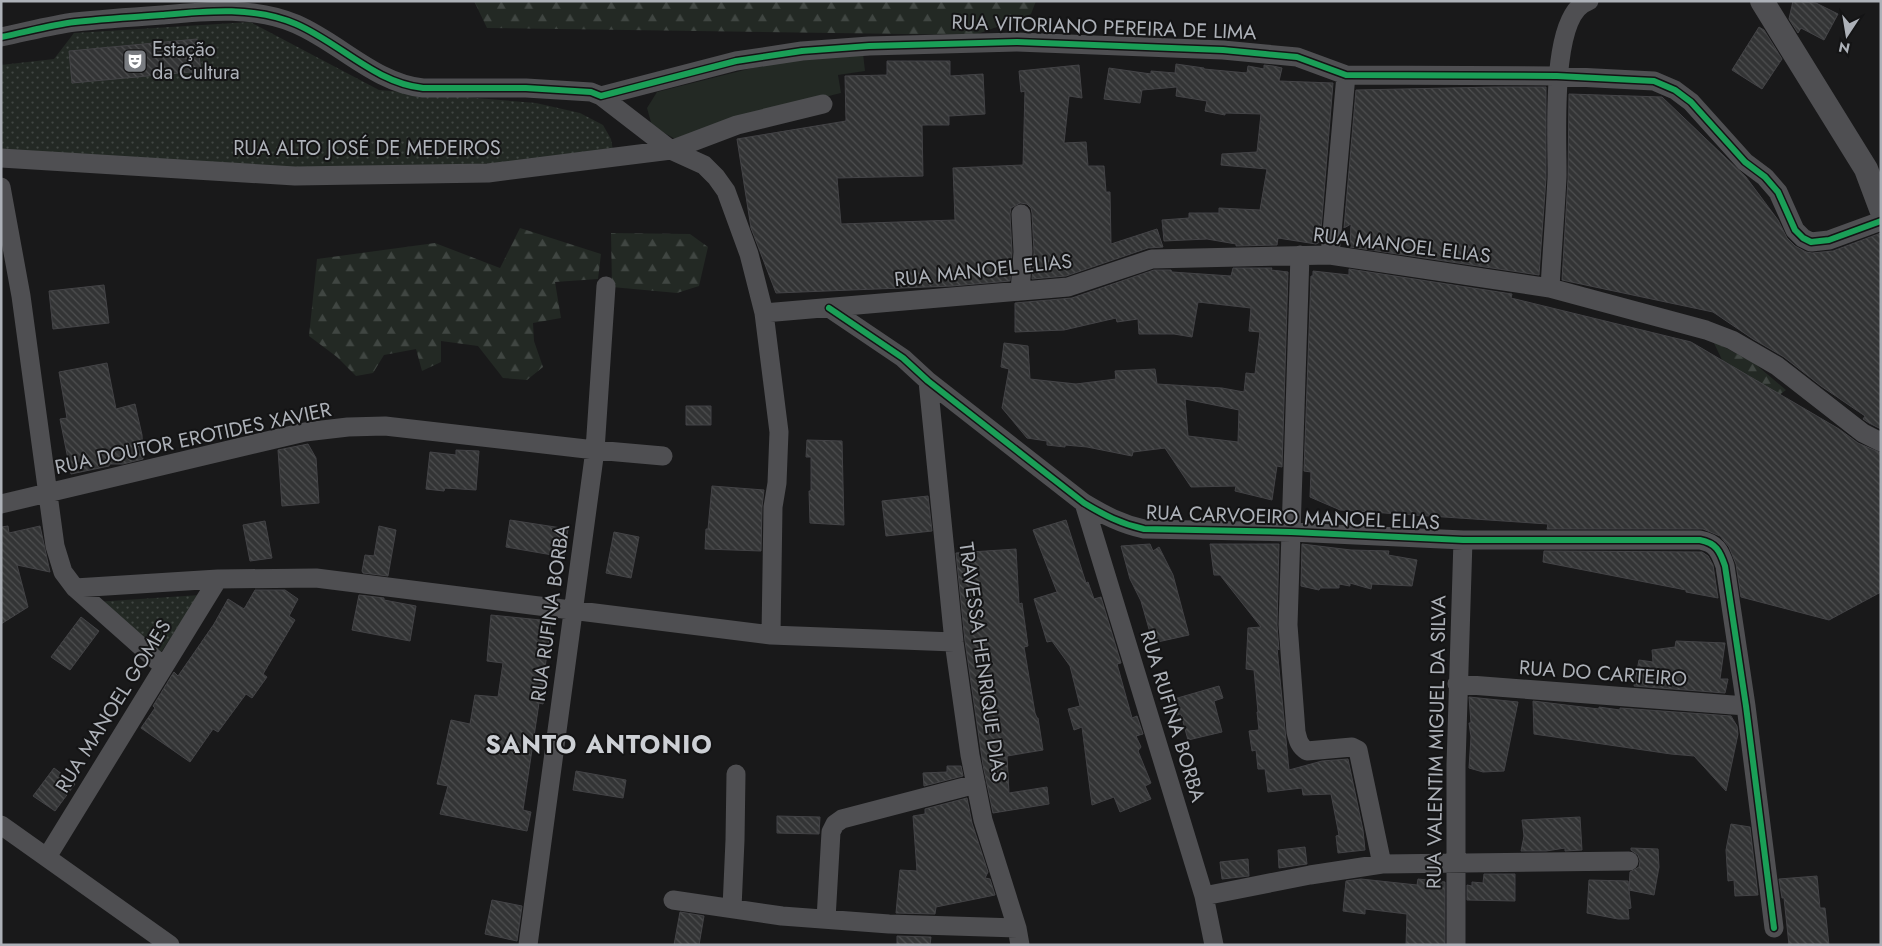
<svg xmlns="http://www.w3.org/2000/svg" width="1882" height="946" font-family="Jost,sans-serif">
<style>
.grass{fill:#232924}
.forest{fill:url(#forest-firs)}
.park{fill:url(#park-dots)}
.building{fill:url(#building-back-hatch);stroke:#434346;fill-rule:evenodd}
.lines{fill:none;stroke-linecap:round;stroke-linejoin:round}
.minor{stroke:#4f4f52;stroke-width:19}
.tertiary{stroke:#4f4f52;stroke-width:24}
.cycleway-casing{stroke:#141415;stroke-width:9}
.cycleway{stroke:#1a9f57;stroke-width:6}
.labels{text-anchor:middle;stroke-width:4;stroke-linejoin:round;paint-order:stroke}
.street-label{font-size:20px;fill:#adb1b8;stroke:#141415}
.poi-label{font-size:20px;fill:#adb1b8;stroke:#141415;text-anchor:start}
.district-label{font-size:25px;font-weight:bold;letter-spacing:1px;fill:#cdd0d5;stroke:#141415}
</style>
<defs>
<pattern id="forest-firs" width="22" height="20" patternUnits="userSpaceOnUse" patternTransform="scale(1.25)"><rect width="22" height="20" fill="#232924"/><path d="M5 1l3.5 6h-7zM16 11l3.5 6h-7z" fill="#404642"/></pattern>
<pattern id="park-dots" width="8" height="8" patternUnits="userSpaceOnUse" patternTransform="scale(1.25)"><rect width="8" height="8" fill="#232924"/><path d="M2 2h.1M6 6h.1" fill="none" stroke="#404642" stroke-width="1.8" stroke-linecap="round"/></pattern>
<pattern id="building-back-hatch" width="6" height="6" patternUnits="userSpaceOnUse" patternTransform="scale(1.25)"><rect width="6" height="6" fill="#333435"/><path d="M-1 5l2 2M0 0l6 6M5-1l2 2" fill="none" stroke="#4e4f50"/></pattern>
</defs>
<rect width="100%" height="100%" fill="#19191a"/>
<path class="grass" d="M863,53L865,71L838,75L841,93L719,123L675,139L652,126L647,108L657,92L772,63Z"/>
<path class="forest" d="M474,1H1036L1031,14L975,35L487,28Z
M520,228L601,254L598,279L555,282L561,318L533,323L534,341L543,367L527,380L503,378L478,346L441,341V362L422,371L416,349L384,355L373,373L356,376L337,357L309,336L317,259L435,243L500,268Z
M611,233L690,234L708,247L699,286L677,293L612,287Z
M1713,341L1754,363L1786,390L1758,410L1725,366Z"/>
<path class="park" d="M250,22L379,90L536,103L580,113L603,125L611,139L614,156L598,159L287,172L1,152V65L54,59L74,33Z
M200,595L159,655L95,602Z"/>
<path class="building" d="M1793,1L1816,3L1838,14L1824,40L1801,28L1798,33L1789,19Z
M1759,27L1764,30L1782,59L1762,89L1732,70Z
M197,39L201,71L72,83L69,51Z
M887,61H950V76L983,74L985,114L949,116V125H922L923,176L837,178L841,224L955,220L953,168L1023,165L1025,91L1021,92L1019,71L1079,65L1082,98L1069,96L1064,143L1086,142L1088,166H1104L1106,192H1110L1111,244L1157,229L1163,247L1148,248L1066,276L1032,279L1034,252L1032,213L1031,208L1027,204L1020,203L1011,208L1010,214L1012,252L1010,281L952,286L776,293L751,228L737,139L846,121L845,76L887,75Z
M1176,64L1204,68V69L1247,73L1248,66L1264,69V65L1273,66L1282,68L1279,81L1333,83L1320,242L1316,244L1278,238L1277,245L1236,246V244L1207,239L1164,241L1162,220L1189,218V213H1219V208L1260,210L1267,169L1221,165L1222,154L1257,152L1261,114L1225,113V115L1205,111L1207,101L1176,96L1177,87L1142,90L1140,103L1104,99L1109,68L1151,74V71L1175,73Z
M1495,87H1546V178L1539,275L1350,247L1351,224L1344,228L1356,90Z
M1569,94L1662,97L1746,177L1778,220L1787,238L1795,246L1806,252L1812,253L1833,251L1881,233V429L1869,423L1863,419L1865,416L1821,386L1784,357L1753,339L1713,312L1562,280L1568,179Z
M1233,268H1272L1271,270L1288,272L1282,467L1277,466L1272,500L1235,491L1236,486L1191,487L1165,448L1133,452L1132,456L1087,447L1065,445V447L1047,445V441L1027,438L1002,408L1009,369L1001,367L1004,343L1028,346L1030,379L1076,384L1116,379L1115,371L1155,369L1157,384L1222,388L1244,392L1246,373L1255,374L1260,332L1249,331L1251,308L1198,302L1192,337L1174,334H1139L1138,319L1117,322L1116,318L1064,330L1015,332V303L1072,298L1154,270H1171L1172,272L1231,276ZM1185,399L1239,410L1238,442L1188,436Z
M1349,269L1512,294L1511,298L1691,342L1839,429L1858,443L1881,453V592L1829,620L1741,597L1736,564L1729,547L1720,536L1703,529H1547L1548,524L1340,510L1310,497L1311,472L1304,471L1311,276H1313V271L1349,275Z
M104,285L109,323L53,329L49,291Z
M107,363L116,409L135,404L142,435L143,459L123,464H110L109,466L71,474L60,419L67,418L59,372Z
M686,406H711V425H686Z
M807,440L842,441L844,525L810,523L809,491H811V457H806Z
M308,444L316,458L319,503L282,506L278,450Z
M456,450L479,451L476,490L445,488L444,491L426,489L430,452L456,455Z
M712,486L764,490L762,507L761,551L705,549L706,529H708Z
M928,496L932,531L886,536L882,501Z
M510,520L568,529L564,557L506,547Z
M1066,520L1086,583L1088,582L1094,599L1101,597L1121,663L1117,664L1132,718L1137,716L1143,734L1136,736L1141,747L1138,751L1151,783L1145,786L1151,799L1120,812L1114,797L1092,805L1082,727L1074,730L1068,709L1080,706L1070,666L1052,641L1047,642L1034,599L1057,592L1033,530Z
M265,521L272,558L250,561L243,525Z
M8,526L9,533L40,526L50,572L17,565L28,607L1,624V527Z
M379,526L396,530L388,576L363,573L362,571L365,555L374,556Z
M614,532L639,537L631,578L606,573Z
M1150,544L1153,551L1159,547L1173,575L1189,635L1153,643L1141,601L1130,579L1121,546Z
M1210,544H1279L1277,625L1279,650L1277,648L1289,770L1322,761L1348,759L1363,830L1365,850L1338,853L1336,836L1339,835L1331,794L1303,795L1302,788L1268,792L1265,769H1258L1256,750L1252,751L1249,731L1259,730L1257,712H1258L1254,670L1246,669L1248,628L1261,627L1220,575H1214Z
M1302,544L1351,550L1389,551L1388,555L1417,560L1412,586L1372,584L1371,589L1350,583V586L1339,584V588H1320L1319,590L1301,586Z
M1016,549L1019,604L1022,603L1028,646L1024,647L1035,713L1037,718H1038L1043,750L1007,756L1009,793L1047,787L1049,804L993,813L983,765L965,641L956,553Z
M1544,551L1702,552L1708,556L1713,565L1718,598L1686,592V590L1543,562Z
M255,590H285L298,599L289,616L295,620L263,674L267,677L252,698L246,694L218,732L213,729L190,762L141,728L155,708L153,706L172,675L174,672L178,676L214,624L228,599L244,609Z
M359,595L384,598V600L416,606L410,641L352,630Z
M491,615L551,621L543,684H546L543,704L539,703L523,810L531,812L527,831L440,814L448,786L437,784L451,720L470,724L475,695L498,697L503,663L487,661Z
M81,617L99,631L70,670L51,657Z
M1676,641L1725,643L1720,679H1728L1725,693L1634,686L1639,660L1653,662L1652,650L1675,647Z
M1219,686L1223,698L1214,701L1222,732L1188,740L1181,714L1177,715L1174,706V699Z
M1469,697L1518,702L1504,771L1483,772L1469,768L1471,737L1469,723H1471Z
M1533,701L1599,709V707L1620,710V708L1731,716L1737,726L1738,734L1726,791L1694,756L1671,754L1534,734Z
M947,766H961L963,776L924,786L923,773L947,772Z
M54,768L75,784L55,811L33,796Z
M576,771L626,780L623,798L573,790Z
M967,798L972,823L988,872L985,878L990,879L995,895L936,907L935,914L896,913L900,870L917,871L913,816L925,814V809Z
M777,816L820,817L819,834L777,833Z
M1580,817L1582,850L1565,851V848L1546,851H1521L1524,836L1522,820Z
M1731,824L1750,827L1758,895L1735,896L1734,880L1728,881L1726,850Z
M1305,847L1307,864L1279,868L1278,850Z
M1631,848L1658,849L1659,867L1654,895L1629,890L1630,872L1639,867L1640,861L1638,855L1631,850Z
M1248,859L1249,876L1222,879L1220,862Z
M1484,874H1515V901L1467,900V885L1472,886V882L1483,883Z
M1817,876L1820,908H1825L1829,945H1789L1784,898H1782L1779,879Z
M1361,879L1417,885L1418,879L1445,882V945H1406L1407,914L1365,909V914L1343,911L1346,881Z
M1589,880L1628,881L1631,908L1628,909L1629,919H1618L1587,913Z
M492,900L522,906L517,941L485,934Z
M680,912L704,916L699,945H674Z
M897,936L931,937L930,945H897Z"/>
<g class="lines">
<path class="minor" d="M1,37C26,32 51,25 75,22C104,19 133,17 162,15C206,11 255,6 296,24C340,43 375,83 423,88H526L591,92L601,96L736,61L802,51L869,46L1017,42L1223,50L1265,54L1297,57L1346,75L1557,76L1654,81L1675,90L1691,102L1745,162L1765,177L1778,192L1795,230L1803,238L1811,242L1829,240L1881,221
M601,96L671,150L704,165L716,177L726,191L749,254L764,313L779,432L777,483L773,507L771,635
M1,158L295,176L488,173L671,150L737,125L823,104
M1,187L21,296L55,546L63,572L75,588L164,667
M1300,255L1288,625L1296,732C1298,740 1299,746 1307,751L1352,747L1358,750L1382,864
M1330,255L1346,75
M1550,288C1552,252 1555,215 1557,178C1558,143 1548,13 1589,1
M1020,291L1023,252L1021,214
M829,308L903,358L928,381L1084,503C1104,515 1121,524 1144,529L1291,532L1463,540H1700C1716,543 1720,551 1725,566L1746,706L1774,928
M764,313L1068,287L1152,259L1330,255L1550,288L1706,330L1732,340L1777,366L1863,433L1881,442
M928,381L954,642L970,755L983,820L1017,928L1020,945
M1084,503L1204,896L1214,945
M1,504L305,432L348,427L385,426L595,450L663,456
M75,588L218,579L316,578L771,635L954,642
M1457,684L1746,706
M1,825L170,945
M47,857L218,579
M1204,896L1310,875L1382,864L1629,861
M673,900L782,916L889,924L1017,928
M732,908L735,840L736,774
M826,919L831,832L835,824L842,819L976,784
M528,945L595,450L606,286
M1456,945V765L1463,540"/>
<path class="tertiary" d="M1762,1L1866,169L1881,209"/>
<g class="cycleway-casing">
<path id="cycleway" d="M1,37C26,32 51,25 75,22C104,19 133,17 162,15C206,11 255,6 296,24C340,43 375,83 423,88H526L591,92L601,96L736,61L802,51L869,46L1017,42L1223,50L1265,54L1297,57L1346,75L1557,76L1654,81L1675,90L1691,102L1745,162L1765,177L1778,192L1795,230L1803,238L1811,242L1829,240L1881,221
M829,308L903,358L928,381L1084,503C1104,515 1121,524 1144,529L1291,532L1463,540H1700C1716,543 1720,551 1725,566L1746,706L1774,928"/>
</g>
<use href="#cycleway" class="cycleway"/>
</g>
<defs>
<g id="theatre-square" transform="scale(1.25)"><rect x="-9" y="-9" width="18" height="18" rx="4" fill="#797c81" stroke="#141415"/><path d="M-5-5.5Q0-4 5-5.5V0Q5 5 0 6Q-5 5-5 0ZM-3.3-2.5H-1v1.5H-3.3ZM1-2.5H3.3v1.5H1ZM-2.8 1Q0 5.5 2.8 1Z" fill="#fff"/></g>
</defs>
<g fill-rule="evenodd">
<use href="#theatre-square" x="135" y="61"/>
</g>
<g class="labels">
<g class="street-label">
<text transform="translate(1104 27) rotate(2)" y="7">RUA VITORIANO PEREIRA DE LIMA</text>
<text x="367" y="155">RUA ALTO JOSÉ DE MEDEIROS</text>
<text transform="translate(1402 245) rotate(7)" y="7">RUA MANOEL ELIAS</text>
<text transform="translate(983 270) rotate(-6)" y="7">RUA MANOEL ELIAS</text>
<text transform="translate(193 438) rotate(-12)" y="7">RUA DOUTOR EROTIDES XAVIER</text>
<text transform="translate(1293 517) rotate(2)" y="7">RUA CARVOEIRO MANOEL ELIAS</text>
<text transform="translate(550 613) rotate(-82)" y="7">RUA RUFINA BORBA</text>
<text transform="translate(983 662) rotate(82)" y="7">TRAVESSA HENRIQUE DIAS</text>
<text transform="translate(1603 673) rotate(4)" y="7">RUA DO CARTEIRO</text>
<text transform="translate(113 706) rotate(-58)" y="7">RUA MANOEL GOMES</text>
<text transform="translate(1173 716) rotate(73)" y="7">RUA RUFINA BORBA</text>
<text transform="translate(1436 742) rotate(-89)" y="7">RUA VALENTIM MIGUEL DA SILVA</text>
</g>
<g class="poi-label">
<text x="152" y="56">Estação<tspan x="152" dy="23">da Cultura</tspan></text>
</g>
<g class="district-label">
<text x="599" y="753">SANTO ANTONIO</text>
</g>
</g>
<rect width="1882" height="946" fill="none" stroke="#adb1b8" stroke-width="5"/>
<g transform="translate(1847 35) rotate(192)" stroke="#141415" stroke-width="4" paint-order="stroke">
<path d="M0-4L9 19L0 12L-9 19Z" fill="#adb1b8"/>
<text y="-8" font-size="14" font-weight="bold" text-anchor="middle" fill="#adb1b8">N</text>
</g>
</svg>
